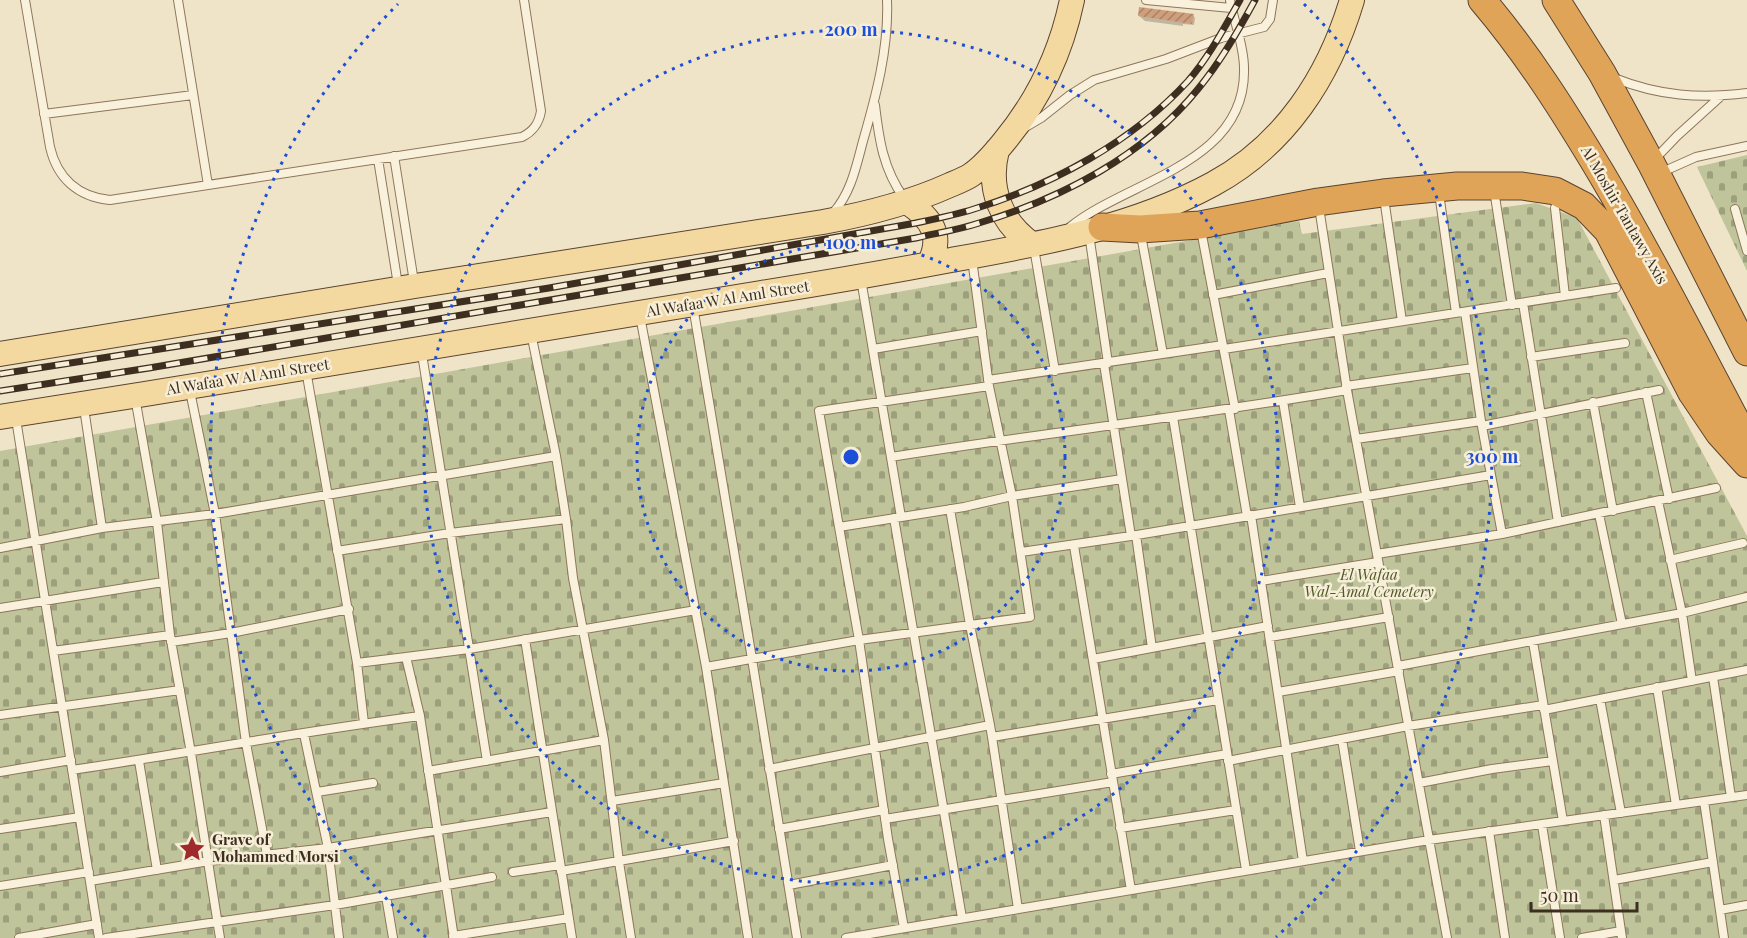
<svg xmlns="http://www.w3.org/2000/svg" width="1747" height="938" font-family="'Playfair Display',serif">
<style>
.cemetery{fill:url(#cemetery-stones)}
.shadow{fill:#0003}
.building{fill:url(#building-hatch)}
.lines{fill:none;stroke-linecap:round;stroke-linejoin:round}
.lane-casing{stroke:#8d765c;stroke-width:10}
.primary-casing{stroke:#5b4430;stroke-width:26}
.highway-casing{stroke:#5b4430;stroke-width:29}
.lane{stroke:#faf1dc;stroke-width:8}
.primary{stroke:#f3d9a0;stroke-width:24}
.highway{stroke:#e0a458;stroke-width:27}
.rail-casing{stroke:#3d2e20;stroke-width:7}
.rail{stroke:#f7eed8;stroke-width:4.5;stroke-dasharray:14;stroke-linecap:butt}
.ring{fill:none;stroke:#1d4ed8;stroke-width:3;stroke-dasharray:3 6}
.labels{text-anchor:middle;stroke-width:5;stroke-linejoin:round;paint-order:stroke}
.street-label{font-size:15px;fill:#3d2e20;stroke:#f7eed8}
.park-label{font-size:15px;font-style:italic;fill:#4d5a26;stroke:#f7eed8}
.poi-label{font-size:15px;font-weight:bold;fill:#3d2e20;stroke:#f7eed8;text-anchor:start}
.centre{fill:#1d4ed8;stroke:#f7eed8;stroke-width:3}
.ring-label{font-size:18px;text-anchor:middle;font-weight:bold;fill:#1d4ed8;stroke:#f7eed8;stroke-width:5;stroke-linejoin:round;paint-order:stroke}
</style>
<defs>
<pattern id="cemetery-stones" width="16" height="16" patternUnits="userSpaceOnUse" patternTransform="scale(1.5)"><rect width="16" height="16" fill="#bfc49a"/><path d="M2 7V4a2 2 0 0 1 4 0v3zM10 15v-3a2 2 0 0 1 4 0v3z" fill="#9ca07d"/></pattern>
<pattern id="building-hatch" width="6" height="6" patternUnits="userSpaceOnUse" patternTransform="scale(1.5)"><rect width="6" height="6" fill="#cf9f7d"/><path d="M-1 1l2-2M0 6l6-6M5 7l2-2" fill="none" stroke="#a98266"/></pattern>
</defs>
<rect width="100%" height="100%" fill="#f0e4c8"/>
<path class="cemetery" d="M1747,155V271L1697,167Z
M1536,203L1577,218L1747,536V938H0V451L1299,221L1302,234Z"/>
<path class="shadow" d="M1193,15L1195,18L1194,25L1183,24V26L1145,21L1139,16Z"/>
<path class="building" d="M1139,7L1194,14L1192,24L1138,16Z"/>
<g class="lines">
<g class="lane-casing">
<path id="lane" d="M25,0L50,147C57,178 78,197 110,200L522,137C534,131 539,123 541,111L524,0
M178,0L208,185
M1146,0L1231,8
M1614,78C1659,96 1700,99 1747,93
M875,105C879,139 883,169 904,198
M44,114L193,95
M1024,128L1041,118L1070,95L1094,80L1166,59L1221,38L1264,27L1270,19L1273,0
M394,156L414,282
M378,159L398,285
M1654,160L1677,136L1720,97
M1660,173L1696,157L1747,146
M1494,190L1512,305
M1439,193L1456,313
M1384,198L1402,321
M1319,207L1347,390L1447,938
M1555,208L1565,296
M1735,209L1747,251
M833,213C851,193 856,167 863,141C876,96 889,48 887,0
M1070,227C1128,180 1247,164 1244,68C1244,45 1234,22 1230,0
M1201,230L1235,409
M1089,234L1108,363
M1141,235L1163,354
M1034,248L1055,371
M861,279L901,517
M1213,295L1328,273
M1523,303L1558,522
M693,306L752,659L797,938
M1465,312L1481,421L1502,534
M640,316L706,667L748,938
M531,333L556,456L566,519L573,578L604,740L619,862L631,938
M873,349L982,331
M1224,349L1616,288
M422,354L487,761
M1531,357L1625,343
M1104,364L1131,536
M306,370L357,663L406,657
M988,380L1223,345
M1346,386L1473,368
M190,391L215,514L246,743L267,855
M1646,392L1669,499
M135,397L157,522L170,635L191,753L220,938
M1283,401L1300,507
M1593,402L1613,511
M84,408L102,528
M1229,410L1247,516
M1173,417L1246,870
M16,419L99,938
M1482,426L1659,390
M1356,439L1481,421
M891,457C1043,433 1195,416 1347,390
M950,509L970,625L990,725
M1599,514L1622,624
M1251,515L1303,861
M894,518L962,918
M839,527L819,411L989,386
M1136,535L1152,648
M1074,546L1131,890
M0,548L102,528L215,514L556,456
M337,551L450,533L566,519
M1021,552L1131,536L1491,475
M1377,554L1502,534L1716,488
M1670,560L1743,543
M1261,581L1378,562
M0,608L163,582
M1270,637L1389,617
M525,639L572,938
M171,642L231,633L349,609
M1533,642L1563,821
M53,651L170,635
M1093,659L1268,626
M357,663L364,723
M1398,666L1682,613L1658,501
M706,667L859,640L839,527L964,507L1012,496L989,386L972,259
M1713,677L1731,797
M1692,681L1682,613L1747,597
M1657,687L1676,805
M1278,692L1399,671
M1600,699L1621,813
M1544,710L1747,670
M0,715L180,690
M420,716L406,657L469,649L696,610
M304,734L328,848L339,938
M992,737L1018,909
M1342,739L1360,851
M139,761L157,870
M1228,761L1408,726L1543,705
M769,769L990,725L992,737L1218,700
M72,770C188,753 303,731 420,716L454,938
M428,771L604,740
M0,772L71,760
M1111,774L1227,754
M1419,783L1492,769L1553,761
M317,792L373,783
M612,801L724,783
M1704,801L1724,938
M1604,815L1622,938
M885,819L1113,782
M1542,825L1560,938
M1120,828L1236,810
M0,829L80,817
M779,829L884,810
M1489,831L1505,938
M561,871L734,841
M513,872L560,865
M1614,880L1713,862
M90,881L209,861L328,848L552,812
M789,885L893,865
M0,886L89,872
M386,896L393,938
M1720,910L1747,905
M904,928L888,839L859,640L1030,617L1012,496L1122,479
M453,936L569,918
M19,938L97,924
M106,938L335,905L492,877
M846,938L1429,840L1747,795
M1582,938L1621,931"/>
</g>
<g class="primary-casing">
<path id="primary" d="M997,150C987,189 1001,223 1033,245
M907,202C931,218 944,235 929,264
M0,354L415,286L823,222C867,214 910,203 950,185C957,182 965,179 971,175C983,167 994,154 1003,143C1038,101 1061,53 1072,0
M0,417C254,377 508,336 761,293C824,283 888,272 951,260C1040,244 1132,228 1213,184C1285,145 1329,77 1352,0"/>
</g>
<g class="highway-casing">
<path id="highway" d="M1482,0C1528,54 1565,113 1601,173C1653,261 1699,351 1747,442
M1556,0L1602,73L1651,163L1747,352
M1102,227L1140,229L1200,225L1318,202L1383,193L1457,186H1522L1555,191L1584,206L1608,231L1692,393L1719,433L1747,464"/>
</g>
<use href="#lane" class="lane"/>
<use href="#primary" class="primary"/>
<use href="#highway" class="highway"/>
<g class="rail-casing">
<path id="rail" d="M0,374L549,288L916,223C935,219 955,215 974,209C1052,185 1132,142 1188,81C1209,57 1224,28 1240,0
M0,391L149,368L916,238C937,233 958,230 979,223C1060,199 1144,156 1198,89C1221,61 1238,31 1255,0"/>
</g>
<use href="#rail" class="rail"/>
</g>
<g class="ring">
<circle cx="851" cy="457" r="214"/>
<circle cx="851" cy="457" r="427"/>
<path d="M426 937A641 641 0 0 1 398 4M1304 4A641 641 0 0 1 1276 937"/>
</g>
<defs>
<g id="sight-bare" transform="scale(2.07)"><path d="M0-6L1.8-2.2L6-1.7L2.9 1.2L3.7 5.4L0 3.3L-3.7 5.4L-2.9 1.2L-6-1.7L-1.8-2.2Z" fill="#9e2a2b" stroke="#f7eed8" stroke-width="2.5" paint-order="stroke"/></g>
</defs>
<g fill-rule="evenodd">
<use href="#sight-bare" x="192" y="849"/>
</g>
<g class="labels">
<g class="street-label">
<text transform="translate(1624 215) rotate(60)" y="5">Al Moshir Tantawy Axis</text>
<text transform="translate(728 299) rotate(-9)" y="5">Al Wafaa W Al Aml Street</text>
<text transform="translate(248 377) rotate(-9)" y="5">Al Wafaa W Al Aml Street</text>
</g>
<g class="park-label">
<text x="1369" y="580">El Wafaa<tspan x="1369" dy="17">Wal-Amal Cemetery</tspan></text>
</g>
<g class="poi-label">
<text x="212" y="845">Grave of<tspan x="212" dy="17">Mohammed Morsi</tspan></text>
</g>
</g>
<circle cx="851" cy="457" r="9" class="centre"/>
<g class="ring-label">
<text x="851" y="36">200 m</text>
<text x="851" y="249">100 m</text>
<text x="1492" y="463">300 m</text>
</g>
<path d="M1531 902v9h106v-9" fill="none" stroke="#3d2e20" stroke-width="3"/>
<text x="1540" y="902" font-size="18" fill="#3d2e20" stroke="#f7eed8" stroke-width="4.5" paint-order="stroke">50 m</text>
</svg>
